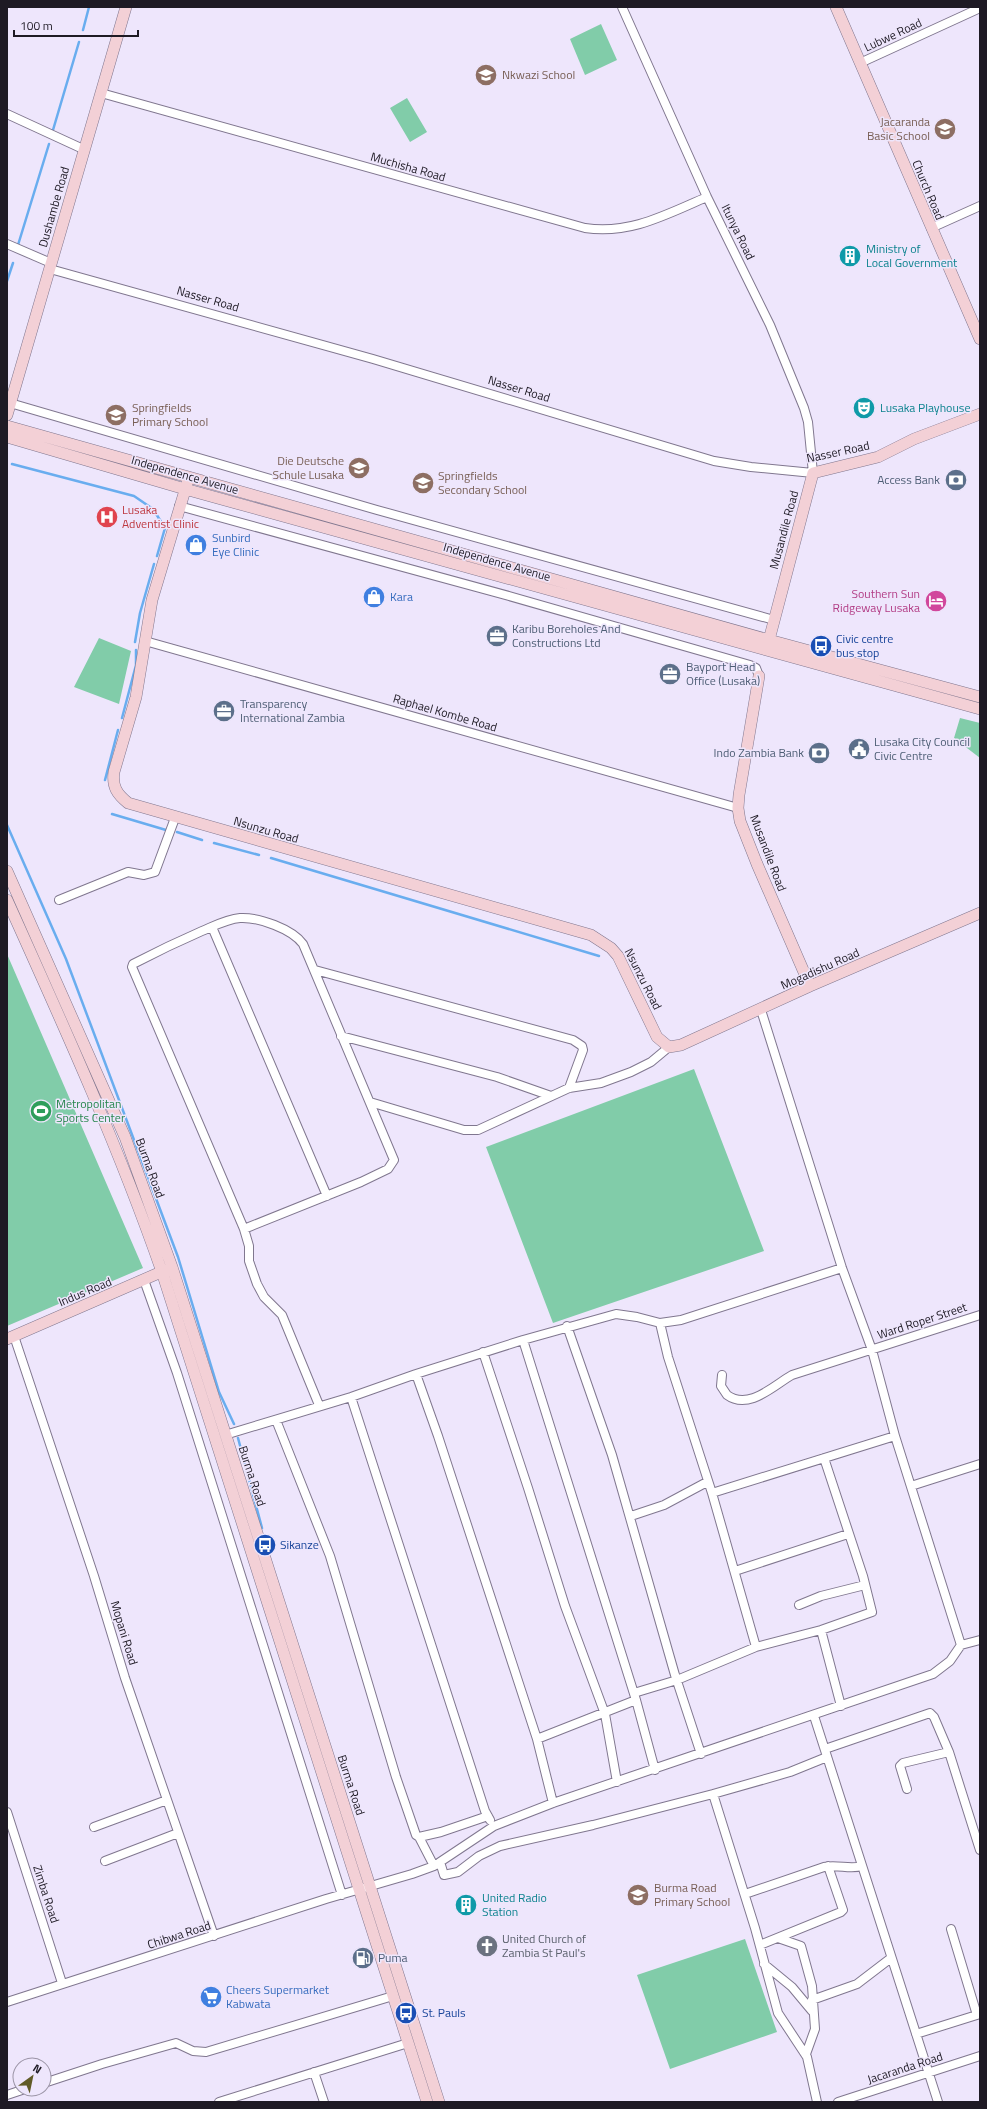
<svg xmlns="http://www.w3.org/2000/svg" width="987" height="2109" font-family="'Titillium Web',sans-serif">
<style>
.green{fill:#81cca9}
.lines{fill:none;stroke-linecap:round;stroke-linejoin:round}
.stream{stroke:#69adef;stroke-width:2.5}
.street-casing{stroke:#80778f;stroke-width:10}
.secondary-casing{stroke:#80778f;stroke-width:12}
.street{stroke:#fff;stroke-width:8}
.secondary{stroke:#f3d0d6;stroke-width:11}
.labels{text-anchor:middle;stroke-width:3;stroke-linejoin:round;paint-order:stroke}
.street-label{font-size:12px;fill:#1e1a24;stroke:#eee6fc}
.education-label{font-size:12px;fill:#785e54;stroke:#eee6fc;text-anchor:start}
.culture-label{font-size:12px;fill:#0d838f;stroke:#eee6fc;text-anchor:start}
.service-label{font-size:12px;fill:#4e5e75;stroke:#eee6fc;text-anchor:start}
.health-label{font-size:12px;fill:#be3a42;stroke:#eee6fc;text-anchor:start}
.shop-label{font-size:12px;fill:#366cbe;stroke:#eee6fc;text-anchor:start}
.hotel-label{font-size:12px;fill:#b23c85;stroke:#eee6fc;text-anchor:end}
.transit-label{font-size:12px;fill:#164399;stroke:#eee6fc;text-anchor:start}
.leisure-label{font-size:12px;fill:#27864d;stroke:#eee6fc;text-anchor:start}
.worship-label{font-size:12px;fill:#5b616d;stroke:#eee6fc;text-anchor:start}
</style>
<rect width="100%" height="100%" fill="#eee6fc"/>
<path class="green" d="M601,24L617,60L585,75L570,39Z
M407,98L427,132L410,142L390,108Z
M99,638L131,651L119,704L74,687Z
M960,718L980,723V758L954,738Z
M7,954L143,1268L7,1326Z
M694,1069L764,1251L553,1323L486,1147Z
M745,1939L777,2032L670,2069L637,1975Z"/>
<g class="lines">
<path class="stream" d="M83,30L89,7
M53,130L79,42
M18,245L49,144
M7,281L13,263
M12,464L134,496L153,509L165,528L157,556
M135,642L140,613L154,564
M122,718L136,665V650
M105,780L118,730
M112,814L166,830
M7,825L66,959L178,1257L219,1392L234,1424
M177,832L202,840
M214,843L259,855
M271,858L599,956
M238,1438L262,1528"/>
<g class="street-casing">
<path id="street" d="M860,63L980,8
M101,93L585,228C630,235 667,214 707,197
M7,114L83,149
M931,228L980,206
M7,244L51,263
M50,269L373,359L714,461L751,467L813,473L808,422L804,408L770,325L707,197L622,7
M10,403L377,510L774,620
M179,506L509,596L750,665L756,668L759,676
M145,641L738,808
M59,900L128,872L144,875L155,872L175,818
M212,927L327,1196
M315,970L573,1040L582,1046L583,1050L569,1088
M341,1036L497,1077L551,1096
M370,1102L464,1130H478L569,1088L601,1083L631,1072L651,1062L669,1047
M244,1229L361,1182L388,1169L394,1160L303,944C292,929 259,917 240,918C227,919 214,926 202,931C179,941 156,952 133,964L132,967L244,1229L249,1246V1261L257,1284L264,1297L282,1315L319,1405
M144,1280L177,1373L342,1895
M660,1323L668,1357L712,1493L756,1647
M567,1326L612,1455L675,1675L701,1754
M14,1336L94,1576L125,1678L214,1936
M523,1340L636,1700L655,1770
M483,1352L528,1488L565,1606L605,1714L617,1782
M416,1374L438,1436L537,1739L553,1803
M722,1375L721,1386L727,1395C749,1411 774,1385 792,1375L980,1315
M351,1397L485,1811L490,1820
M276,1420L330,1556L396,1777L416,1835L419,1837L441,1832L488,1816
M225,1435L351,1397L416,1374L523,1340L616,1314L637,1317L660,1323L681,1320L842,1268
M911,1486L980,1464
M712,1493L895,1436
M631,1516L664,1505L707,1482
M735,1571L848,1534
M799,1605L821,1596L865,1585
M821,1630L841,1706
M961,1645L980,1640
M634,1693L677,1680L756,1647L821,1630L872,1612L863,1576L824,1458
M814,1716L938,2102
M537,1739L636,1700
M825,1749L930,1713L934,1717L949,1752L980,1850
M907,1789L900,1766L903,1763L949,1752
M713,1794L790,1772L827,1757
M7,1812L62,1983
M94,1827L167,1800
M419,1837L434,1866
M105,1861L178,1833
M440,1862L444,1875L458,1872L479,1856L500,1846L593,1825L713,1794L755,1928L778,2013L807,2057L817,2102
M745,1894L824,1867C838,1864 850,1870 862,1866
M951,1929L977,2015
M778,1938L801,1946L812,1986L815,2029L806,2054
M760,1945L841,1912L843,1910L828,1866
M764,1964L792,1987L812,2011
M812,2000L857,1984L891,1958
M7,2002L326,1899L412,1874L434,1866L494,1826L553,1803L933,1674L950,1661L961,1645L895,1436L872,1350L842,1268L761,1010
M916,2034L980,2014
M314,2072L324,2102
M44,2083L102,2064L176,2043L193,2051L206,2052L393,1996
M7,2095L25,2089
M219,2102L408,2043
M838,2102L980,2056"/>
</g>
<g class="secondary-casing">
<path id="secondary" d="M836,7L980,339
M7,415L126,7
M7,426L769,640L980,697
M7,437L185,489L980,709
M189,477L152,600L136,697L114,772C112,787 117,794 128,803L591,935L611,948L618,956L657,1037L669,1047L681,1045L810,986L980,913
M769,640L813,473L878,457L914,439L980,414
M759,676L739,795L738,808L740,821L757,864L810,986
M7,871L125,1137L172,1267L439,2102
M7,900C62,1022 118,1145 162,1272L427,2102
M7,1339L168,1269"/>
</g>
<use href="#street" class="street"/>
<use href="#secondary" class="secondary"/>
</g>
<defs>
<g id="school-disc" transform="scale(1.15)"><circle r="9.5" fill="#8d6e63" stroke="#eee6fc"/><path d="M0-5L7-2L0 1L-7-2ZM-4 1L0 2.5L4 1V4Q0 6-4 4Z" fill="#fff"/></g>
<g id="building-disc" transform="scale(1.15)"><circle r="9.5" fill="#0f9aa8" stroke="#eee6fc"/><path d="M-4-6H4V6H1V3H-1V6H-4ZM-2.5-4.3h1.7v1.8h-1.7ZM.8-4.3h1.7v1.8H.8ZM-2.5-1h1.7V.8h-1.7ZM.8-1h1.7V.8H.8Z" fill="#fff"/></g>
<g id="theatre-disc" transform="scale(1.15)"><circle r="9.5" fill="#0f9aa8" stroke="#eee6fc"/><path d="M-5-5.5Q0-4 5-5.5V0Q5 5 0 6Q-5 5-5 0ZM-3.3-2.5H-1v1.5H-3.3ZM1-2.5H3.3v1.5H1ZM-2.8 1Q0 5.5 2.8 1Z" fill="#fff"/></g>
<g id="bank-disc" transform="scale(1.15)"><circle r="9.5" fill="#5c6f8a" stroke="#eee6fc"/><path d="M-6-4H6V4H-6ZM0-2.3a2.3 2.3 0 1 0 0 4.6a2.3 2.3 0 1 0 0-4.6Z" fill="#fff"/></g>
<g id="hospital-disc" transform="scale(1.15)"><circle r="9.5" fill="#e0444e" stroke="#eee6fc"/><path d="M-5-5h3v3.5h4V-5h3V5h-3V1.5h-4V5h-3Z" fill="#fff"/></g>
<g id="shop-disc" transform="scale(1.15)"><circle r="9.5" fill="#3f7fe0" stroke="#eee6fc"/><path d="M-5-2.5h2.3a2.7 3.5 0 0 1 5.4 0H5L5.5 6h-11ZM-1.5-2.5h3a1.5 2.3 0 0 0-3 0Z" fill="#fff"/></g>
<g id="hotel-disc" transform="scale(1.15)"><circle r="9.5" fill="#d1479c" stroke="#eee6fc"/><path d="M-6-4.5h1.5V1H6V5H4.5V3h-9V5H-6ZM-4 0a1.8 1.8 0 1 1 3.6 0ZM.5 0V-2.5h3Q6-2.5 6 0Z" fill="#fff"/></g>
<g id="office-disc" transform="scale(1.15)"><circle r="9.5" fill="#5c6f8a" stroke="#eee6fc"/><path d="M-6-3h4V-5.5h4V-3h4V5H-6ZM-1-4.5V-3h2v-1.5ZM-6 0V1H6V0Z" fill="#fff"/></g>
<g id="bus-disc" transform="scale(1.15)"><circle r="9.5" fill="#1a4fb4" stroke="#eee6fc"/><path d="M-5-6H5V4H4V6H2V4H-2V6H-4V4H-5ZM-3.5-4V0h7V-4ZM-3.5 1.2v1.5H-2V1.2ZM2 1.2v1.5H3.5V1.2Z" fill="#fff"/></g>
<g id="civic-disc" transform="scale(1.15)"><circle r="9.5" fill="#5c6f8a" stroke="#eee6fc"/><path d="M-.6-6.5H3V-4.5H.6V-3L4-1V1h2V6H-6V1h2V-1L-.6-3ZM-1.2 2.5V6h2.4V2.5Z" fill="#fff"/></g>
<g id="stadium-disc" transform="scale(1.15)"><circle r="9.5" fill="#2e9e5b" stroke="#eee6fc"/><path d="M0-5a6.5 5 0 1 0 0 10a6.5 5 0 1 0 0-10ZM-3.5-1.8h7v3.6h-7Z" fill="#fff"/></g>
<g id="church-disc" transform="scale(1.15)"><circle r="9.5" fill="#6b7280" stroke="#eee6fc"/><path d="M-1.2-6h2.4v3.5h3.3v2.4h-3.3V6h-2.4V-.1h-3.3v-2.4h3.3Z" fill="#fff"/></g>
<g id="fuel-disc" transform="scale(1.15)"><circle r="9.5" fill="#5c6f8a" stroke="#eee6fc"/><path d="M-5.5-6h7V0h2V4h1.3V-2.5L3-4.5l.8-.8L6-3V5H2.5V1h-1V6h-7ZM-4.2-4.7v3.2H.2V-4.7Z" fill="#fff"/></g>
<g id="supermarket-disc" transform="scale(1.15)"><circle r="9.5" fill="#3f7fe0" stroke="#eee6fc"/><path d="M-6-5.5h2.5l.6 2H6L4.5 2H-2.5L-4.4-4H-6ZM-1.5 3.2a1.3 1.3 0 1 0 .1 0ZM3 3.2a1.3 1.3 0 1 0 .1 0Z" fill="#fff"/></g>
</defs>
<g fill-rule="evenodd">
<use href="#school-disc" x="486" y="75"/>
<use href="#school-disc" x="945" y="129"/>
<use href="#building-disc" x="850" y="256"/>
<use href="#theatre-disc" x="864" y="408"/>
<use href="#school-disc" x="116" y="415"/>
<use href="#school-disc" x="359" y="468"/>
<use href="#bank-disc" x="956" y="480"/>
<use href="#school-disc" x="423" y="483"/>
<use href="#hospital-disc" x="107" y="517"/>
<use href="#shop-disc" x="196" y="545"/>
<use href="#shop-disc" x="374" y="597"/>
<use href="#hotel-disc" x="936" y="601"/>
<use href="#office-disc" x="497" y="636"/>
<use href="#bus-disc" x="821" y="646"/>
<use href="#office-disc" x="670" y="674"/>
<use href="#office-disc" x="224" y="711"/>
<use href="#civic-disc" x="859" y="749"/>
<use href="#bank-disc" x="819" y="753"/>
<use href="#stadium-disc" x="41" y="1111"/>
<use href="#bus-disc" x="265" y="1545"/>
<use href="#school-disc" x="638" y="1895"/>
<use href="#building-disc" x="466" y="1905"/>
<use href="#church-disc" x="487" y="1946"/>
<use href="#fuel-disc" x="363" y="1958"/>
<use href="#supermarket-disc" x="211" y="1997"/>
<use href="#bus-disc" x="406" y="2013"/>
</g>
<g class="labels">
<g class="street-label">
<text transform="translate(893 35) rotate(-25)" y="4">Lubwe Road</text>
<text transform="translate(408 167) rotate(16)" y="4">Muchisha Road</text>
<text transform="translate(928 190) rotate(67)" y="4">Church Road</text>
<text transform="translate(54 207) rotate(-74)" y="4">Dushambe Road</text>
<text transform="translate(738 232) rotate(64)" y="4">Itunya Road</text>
<text transform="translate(208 299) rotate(16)" y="4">Nasser Road</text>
<text transform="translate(519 389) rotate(17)" y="4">Nasser Road</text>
<text transform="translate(838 452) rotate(-12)" y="4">Nasser Road</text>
<text transform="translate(185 475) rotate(16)" y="4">Independence Avenue</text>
<text transform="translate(784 530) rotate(-75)" y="4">Musandile Road</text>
<text transform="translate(497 562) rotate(16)" y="4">Independence Avenue</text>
<text transform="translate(445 713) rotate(16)" y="4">Raphael Kombe Road</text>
<text transform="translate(266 830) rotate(16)" y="4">Nsunzu Road</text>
<text transform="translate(768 853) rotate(69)" y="4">Musandile Road</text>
<text transform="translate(820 969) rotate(-24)" y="4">Mogadishu Road</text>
<text transform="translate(643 979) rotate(63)" y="4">Nsunzu Road</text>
<text transform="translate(150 1168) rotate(70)" y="4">Burma Road</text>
<text transform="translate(85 1292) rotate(-23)" y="4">Indus Road</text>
<text transform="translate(922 1321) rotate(-18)" y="4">Ward Roper Street</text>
<text transform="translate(252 1476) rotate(72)" y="4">Burma Road</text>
<text transform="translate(124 1633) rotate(73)" y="4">Mopani Road</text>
<text transform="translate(351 1785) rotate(72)" y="4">Burma Road</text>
<text transform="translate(46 1894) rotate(72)" y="4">Zimba Road</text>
<text transform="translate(179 1935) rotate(-18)" y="4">Chibwa Road</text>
<text transform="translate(905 2068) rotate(-18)" y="4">Jacaranda Road</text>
</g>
<g class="education-label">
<text x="502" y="79">Nkwazi School</text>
<text x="930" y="126" text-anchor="end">Jacaranda<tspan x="930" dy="14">Basic School</tspan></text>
<text x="132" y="412">Springfields<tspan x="132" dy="14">Primary School</tspan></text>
<text x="344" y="465" text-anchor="end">Die Deutsche<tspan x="344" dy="14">Schule Lusaka</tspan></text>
<text x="438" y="480">Springfields<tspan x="438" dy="14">Secondary School</tspan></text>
<text x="654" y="1892">Burma Road<tspan x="654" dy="14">Primary School</tspan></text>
</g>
<g class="culture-label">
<text x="866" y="253">Ministry of<tspan x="866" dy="14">Local Government</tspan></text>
<text x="880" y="412">Lusaka Playhouse</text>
<text x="482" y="1902">United Radio<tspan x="482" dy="14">Station</tspan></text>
</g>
<g class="service-label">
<text x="940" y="484" text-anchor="end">Access Bank</text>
<text x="512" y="633">Karibu Boreholes And<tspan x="512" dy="14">Constructions Ltd</tspan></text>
<text x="686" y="671">Bayport Head<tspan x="686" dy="14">Office (Lusaka)</tspan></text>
<text x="240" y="708">Transparency<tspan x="240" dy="14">International Zambia</tspan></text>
<text x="874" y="746">Lusaka City Council<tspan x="874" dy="14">Civic Centre</tspan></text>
<text x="804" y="757" text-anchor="end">Indo Zambia Bank</text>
<text x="378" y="1962">Puma</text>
</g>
<g class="health-label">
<text x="122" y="514">Lusaka<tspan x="122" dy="14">Adventist Clinic</tspan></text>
</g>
<g class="shop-label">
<text x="212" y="542">Sunbird<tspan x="212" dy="14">Eye Clinic</tspan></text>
<text x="390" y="601">Kara</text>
<text x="226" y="1994">Cheers Supermarket<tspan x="226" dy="14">Kabwata</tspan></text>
</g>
<g class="hotel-label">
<text x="920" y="598">Southern Sun<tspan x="920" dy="14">Ridgeway Lusaka</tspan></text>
</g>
<g class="transit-label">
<text x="836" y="643">Civic centre<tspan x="836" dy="14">bus stop</tspan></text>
<text x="280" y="1549">Sikanze</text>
<text x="422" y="2017">St. Pauls</text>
</g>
<g class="leisure-label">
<text x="56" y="1108">Metropolitan<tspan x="56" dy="14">Sports Center</tspan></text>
</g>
<g class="worship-label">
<text x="502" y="1943">United Church of<tspan x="502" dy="14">Zambia St Paul's</tspan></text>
</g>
</g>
<rect width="987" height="2109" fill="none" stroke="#1e1a24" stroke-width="16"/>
<g transform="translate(32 2077) rotate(33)"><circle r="19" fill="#eee6fc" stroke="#9b94a6"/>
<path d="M0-3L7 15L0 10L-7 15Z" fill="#615b27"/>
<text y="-6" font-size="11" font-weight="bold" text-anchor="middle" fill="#1e1a24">N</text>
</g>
<path d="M14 30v6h124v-6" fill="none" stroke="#1e1a24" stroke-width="2"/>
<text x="20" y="30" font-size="12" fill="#1e1a24" stroke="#eee6fc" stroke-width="3" paint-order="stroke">100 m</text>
</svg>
